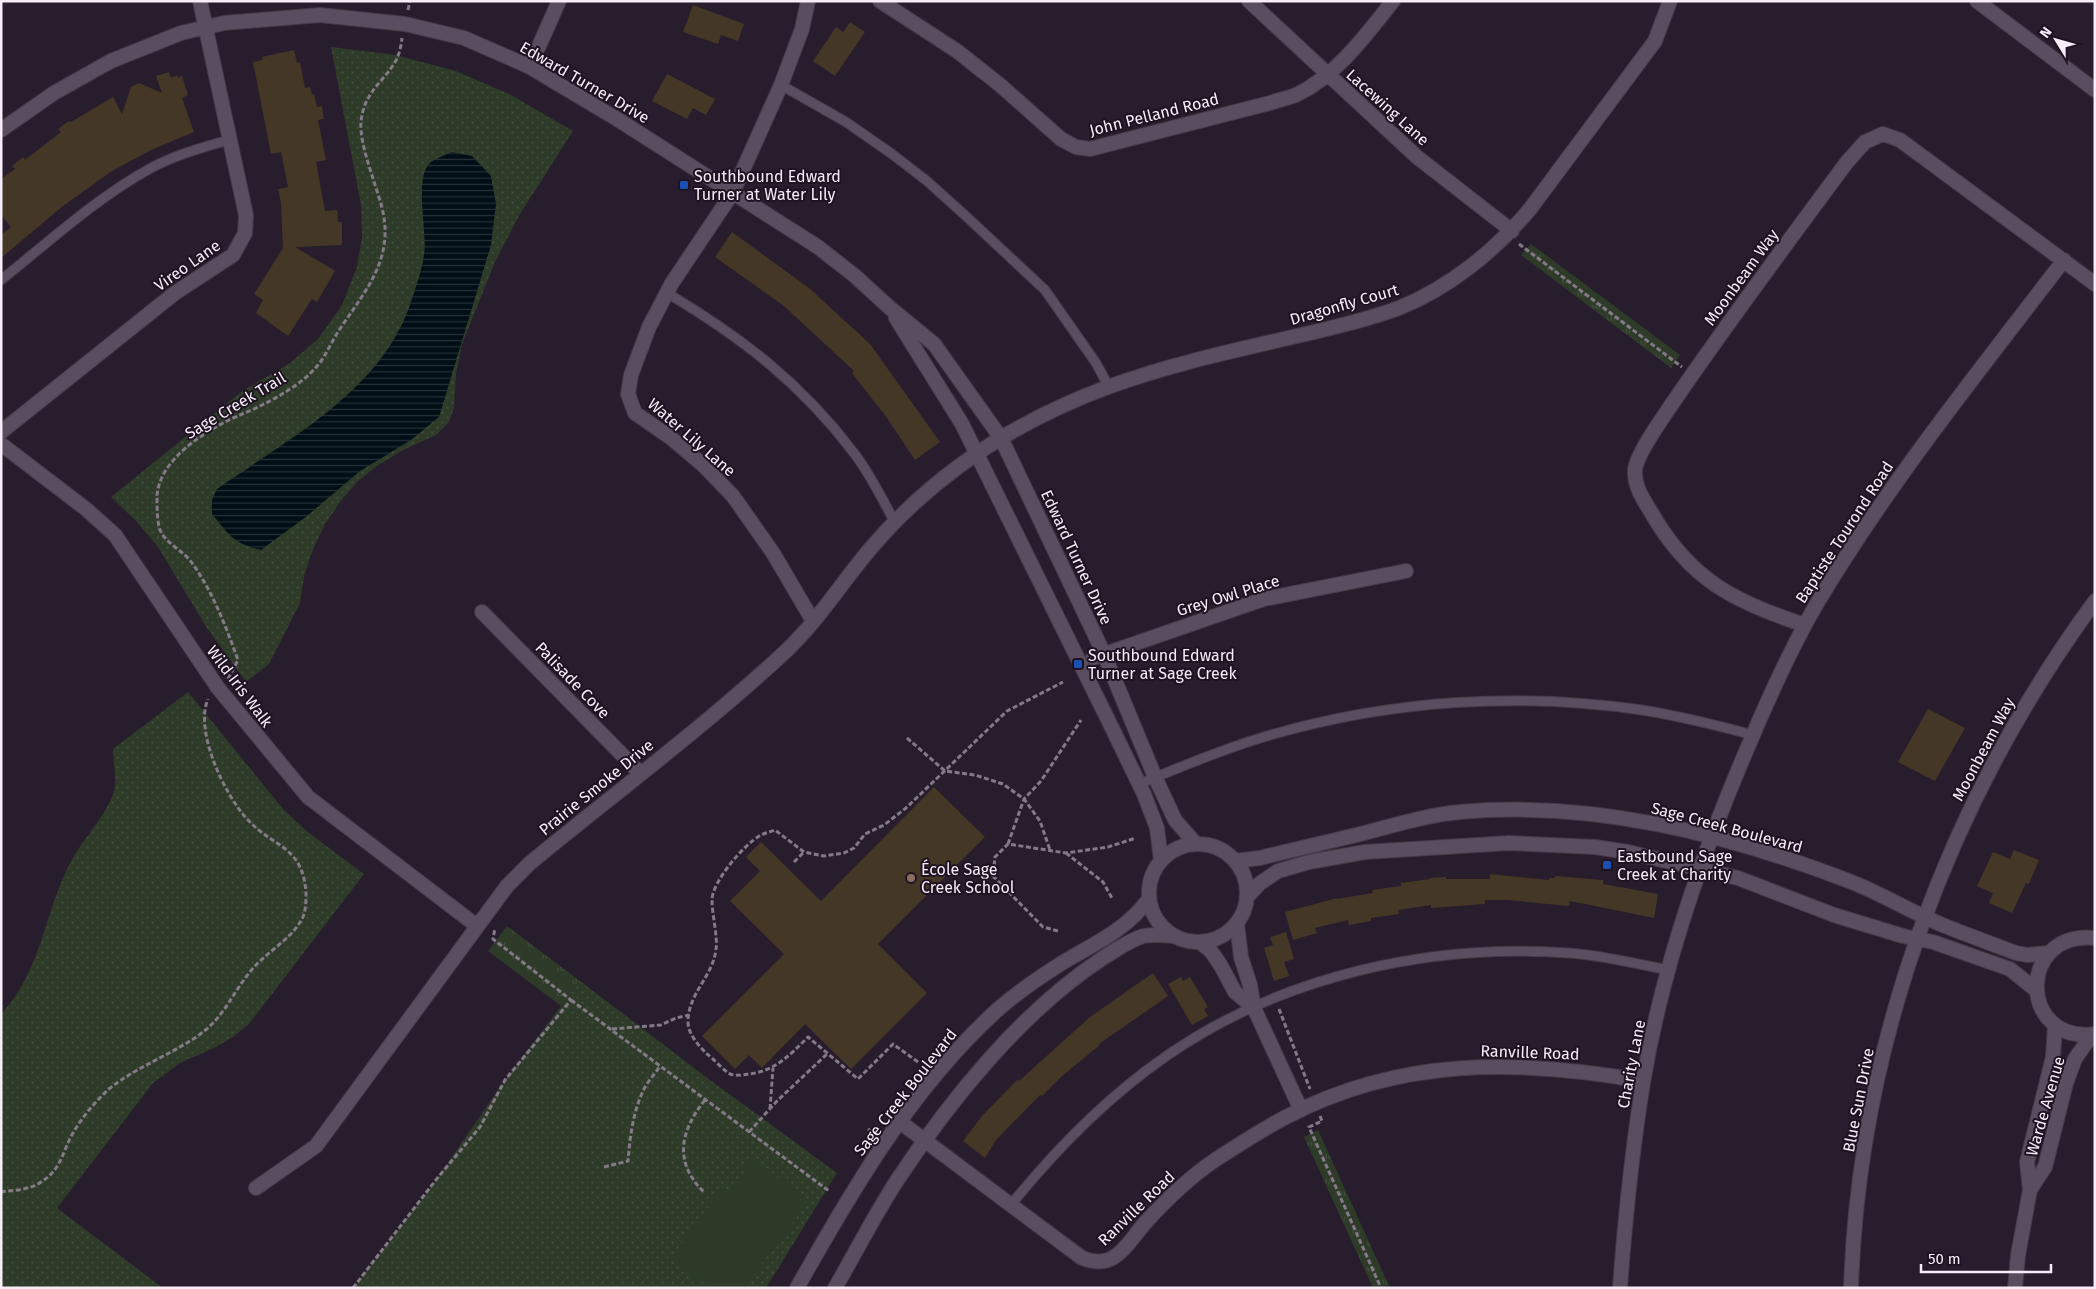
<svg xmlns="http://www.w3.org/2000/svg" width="2096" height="1289" font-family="'Fira Sans',sans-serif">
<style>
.grass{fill:url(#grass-tufts)}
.park{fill:url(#park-dots)}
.pitch{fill:#2d3b28}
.water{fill:url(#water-rules)}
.building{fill:#443726}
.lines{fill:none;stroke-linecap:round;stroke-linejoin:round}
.service-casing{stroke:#433a46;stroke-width:11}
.minor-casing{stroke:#433a46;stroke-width:16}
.tertiary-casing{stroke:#433a46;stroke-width:16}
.path{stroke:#847a87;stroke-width:3;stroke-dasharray:5 2.5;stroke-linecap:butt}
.service{stroke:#5a4d5f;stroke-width:9}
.minor{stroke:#5a4d5f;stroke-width:14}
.tertiary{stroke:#5a4d5f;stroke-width:14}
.transit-dot{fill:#1a4fb4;stroke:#1f1322;stroke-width:2}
.education-dot{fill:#8d6e63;stroke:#1f1322;stroke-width:2}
.labels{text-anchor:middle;stroke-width:4;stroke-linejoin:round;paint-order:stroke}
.street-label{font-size:16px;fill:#f6edf8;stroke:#1f1322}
.poi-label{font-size:16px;fill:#f6edf8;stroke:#1f1322;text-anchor:start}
</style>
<defs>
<pattern id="grass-tufts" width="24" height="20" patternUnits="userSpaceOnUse" patternTransform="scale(1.25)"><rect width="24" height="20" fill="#2d3b28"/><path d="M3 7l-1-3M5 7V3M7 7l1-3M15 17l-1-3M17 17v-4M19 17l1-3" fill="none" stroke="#424e3d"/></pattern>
<pattern id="park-dots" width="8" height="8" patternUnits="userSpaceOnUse" patternTransform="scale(1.25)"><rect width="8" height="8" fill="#2d3b28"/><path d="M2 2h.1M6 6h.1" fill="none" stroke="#424e3d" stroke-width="1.8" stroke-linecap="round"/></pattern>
<pattern id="water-rules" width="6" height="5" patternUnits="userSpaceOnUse" patternTransform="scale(1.25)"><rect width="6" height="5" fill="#000e16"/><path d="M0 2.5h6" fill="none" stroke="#263139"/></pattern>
</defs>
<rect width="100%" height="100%" fill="#281d2c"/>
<path class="grass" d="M1531,244L1680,355L1671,368L1521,255Z
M507,926L580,981L561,1006L488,951Z
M1318,1130L1390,1288H1373L1304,1137Z"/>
<path class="park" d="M331,47L395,55L456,71L511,95L573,131L520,214L495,262L462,344L456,374L454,408L449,422L436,435L403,450L378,465L357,482L340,502L325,524L313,549L304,576L300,603L269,664L246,682L207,628L158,547L136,521L111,497L241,392L290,363L318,339L342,305L357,267L362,237L361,205Z
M188,692L283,809L309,833L364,874L249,1024L233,1037L216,1047L180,1063L153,1083L57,1208L163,1288H1V1014C44,969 44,907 74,856C84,839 110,809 114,791C117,778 113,762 113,749Z
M580,981L710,1080L837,1173L766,1288H353L431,1187L505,1080Z"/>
<path class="pitch" d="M753,1159L809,1201L743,1288H710L671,1258L723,1188L729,1192Z"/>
<path class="water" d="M452,152L472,156L491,176L496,204L491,245L439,417L411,440L360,471L307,516L261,550C233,543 229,535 212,514V500L217,489C288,439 382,391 411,302C416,287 422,270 424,255C428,234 413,176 431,162C437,158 445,155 452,152Z"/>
<path class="building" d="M693,5L744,24L738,41L721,35L718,44L683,32Z
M850,22L865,32L835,76L813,61L836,27L843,32Z
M294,50L297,63L300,62L305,88L310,87L312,95L314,94L317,107L322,106L324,119L318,120L326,160L316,162L325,211L337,210L338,222H342V245L295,247L335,271L317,302L312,299L288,336L256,313L263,300L254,294L283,248L281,203L278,189L288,187L281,152L271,154L253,62L263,60L262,57Z
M169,72L171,78L177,75L178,78L182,76L188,95L182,98L194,132L151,150L112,171L63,206L1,258V235L11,227L1,215V179L15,169L12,166L23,157L25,160L61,132L58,129L69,121L71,122L113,97L122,114L131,87L139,83L162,93L156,76Z
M667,74L715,99L706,115L693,108L687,119L652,101Z
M732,232L809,288L870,344L940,442L915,460L887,418L852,373L854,371L784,306L715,257Z
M1928,709L1965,728L1935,781L1898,762Z
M934,787L985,837L878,944L927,993L851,1069L805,1024L762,1068L749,1055L735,1069L702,1036L784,954L730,901L760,871L746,857L761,842L821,901Z
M2014,850L2039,860L2029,884L2026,883L2012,913L1989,903L1993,893L1977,886L1993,852L2010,859Z
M1490,874L1549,880V878H1555V876L1603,880V884L1658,894L1654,918L1570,901L1569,906L1507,900H1485V904L1431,908V905L1398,910L1399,914L1371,918V921L1349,925L1348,920L1315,928L1317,933L1293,940L1285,912L1337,898V899L1373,893L1372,890L1401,886V883L1430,879V878L1446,877V879H1490Z
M1286,932L1294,959L1284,962L1289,976L1274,981L1264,948L1273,945L1270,937Z
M1153,973L1168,996L1099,1044L1100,1045L1062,1076L1042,1096L1040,1095L996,1140L985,1158L963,1141L982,1116L1018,1079L1019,1081L1090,1017Z
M1181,977L1183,981L1190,977L1208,1007L1204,1009L1208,1016L1192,1025L1168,984Z"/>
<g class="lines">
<g class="service-casing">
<path id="service" d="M781,85L846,122L892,154L927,181L968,218L1045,290L1096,363L1109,387
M1,280C49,242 96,198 151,168C175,155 203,147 229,140
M667,293C741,337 801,383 854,453C870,474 882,498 894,521
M1139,784C1183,766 1228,747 1274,734C1393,700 1520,692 1642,710C1679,716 1716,725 1753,735
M1010,1206C1056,1149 1106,1098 1165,1057C1281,976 1429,943 1568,953C1602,955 1636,964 1669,970"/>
</g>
<g class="minor-casing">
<path id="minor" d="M808,1L802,29L781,85L733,192L672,283L649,327L631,375L628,394L635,413L671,438L703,465L733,496L773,553L813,621
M880,1L957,51L1000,85L1061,139L1076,147L1090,149L1270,103C1278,100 1288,98 1296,95C1336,76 1366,35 1393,1
M1249,1L1417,157L1512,231
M1977,1L2095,90
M528,66L539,46L559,1
M1,432L175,293L233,255L245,233L246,215L200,1
M1,444L86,509L115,535L218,688L308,797L477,926
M482,612L640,773
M1805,625C1734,602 1689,579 1651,512C1643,499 1634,486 1635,470C1636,454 1666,413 1676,398C1731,318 1789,240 1847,162L1865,142L1883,134L1900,140L2095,284
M1093,658L1264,599L1406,571
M1237,924L1241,957L1250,985L1254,1008L1301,1110
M1201,943L1211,951L1221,966L1235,992L1254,1008
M900,1122L1082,1258C1093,1262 1104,1264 1114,1257C1127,1249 1135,1234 1145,1223C1165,1201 1190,1177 1215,1160C1238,1145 1261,1130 1286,1117C1400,1057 1519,1059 1643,1081
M256,1188L316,1146L507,886L529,864C614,794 704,727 785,652C818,621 842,582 871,548C935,473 1016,421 1108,387C1173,363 1242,349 1310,333C1339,326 1370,319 1399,308C1449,288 1496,250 1530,209L1655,41L1670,1
M1620,1288C1625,1219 1632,1151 1643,1083C1662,968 1701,856 1747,749C1768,699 1791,647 1819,600C1891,480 1979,371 2064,260
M1851,1288C1859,1041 1950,799 2095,601"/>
</g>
<g class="tertiary-casing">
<path id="tertiary" d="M1,130L54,93L111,61L181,33L224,23L320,15L405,24L464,38L528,66L617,119L818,247L855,276L890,308L934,344L1001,438L1104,654L1155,777L1175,820L1196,844
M896,318L962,424L1115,734L1144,794L1157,828L1161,860
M1149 893a49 49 0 1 1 98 0a49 49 0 1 1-98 0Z
M1235,861L1260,858C1295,849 1329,842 1364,833C1395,825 1427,815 1460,812C1593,800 1726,834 1849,881C1880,893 1908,910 1938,923C1964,934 1990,943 2016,953L2027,955L2049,953
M1247,897L1259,884L1278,871L1309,862L1365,852L1509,843L1595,847L1628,852L1738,878L1834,915L1903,936L1933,942L2010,969L2036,990
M2095,938C2017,930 2018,1044 2095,1034
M2030,1190L2045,1167L2066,1083L2075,1059L2086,1043L2095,1034
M797,1288C852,1190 911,1089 995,1012C1015,994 1038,978 1062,963C1095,943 1125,931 1149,899
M835,1288C856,1252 875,1214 898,1179C950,1100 1023,1010 1103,958C1116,950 1128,941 1143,936C1152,934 1164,935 1173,936
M2015,1288L2018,1255L2030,1190L2027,1162L2053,1057L2055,1025"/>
</g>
<path class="path" d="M408,10L410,1
M1519,244L1682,367
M228,679L238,660C226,627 213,592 192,563C184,551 166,544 160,530C157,522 157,506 157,496C159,462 199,435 227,421C239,415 251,411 262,405C282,395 304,382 318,365C327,354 332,340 340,329C367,288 396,257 381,204C375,182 359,143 361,122C364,93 380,85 394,64C399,56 401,47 402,38
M907,738L945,771L975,775L1003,784L1024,799L1040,821L1050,850
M1008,844L1024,799L1041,781L1081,720
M1066,853L1103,882L1113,900
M794,862L804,852
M1058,931L1043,927L993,876L995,857L1008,844L1066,853L1108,847L1136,838
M571,1000L829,1191
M1279,1009L1310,1089
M612,1029L661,1025L676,1018L689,1015
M918,1062L893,1044L858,1079L808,1037C790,1055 775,1071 749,1074C743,1075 735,1076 730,1074C724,1071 713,1058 707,1054C699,1046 688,1034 688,1022C688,993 713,977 716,949C718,937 712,915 712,900C712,882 744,844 761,835C765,833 770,832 775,830L804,852L824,856L844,853L854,848L865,834L884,825L906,808L1007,711L1063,682
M705,1100C680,1131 673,1163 705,1193
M770,1109L773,1068
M1320,1116L1322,1121L1309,1127L1381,1288
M868,1129L874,1134
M749,1132L777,1101L827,1054
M604,1167L628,1161C630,1137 633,1111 644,1089C648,1081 655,1074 660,1066
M1,1192C14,1190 30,1190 41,1182C62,1169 62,1152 73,1133C82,1117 96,1101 109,1089C137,1066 174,1054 203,1032C224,1016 233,993 249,973C264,953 290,941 302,919C306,911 306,902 306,893C303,846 274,848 248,820C225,796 194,731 208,699
M353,1288L435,1181L480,1127L505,1080L571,1000L493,939L495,928"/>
<use href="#service" class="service"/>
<use href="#minor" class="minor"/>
<use href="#tertiary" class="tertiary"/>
</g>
<g class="transit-dot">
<rect x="679" y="180" width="10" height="10" rx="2.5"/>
<rect x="1073" y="659" width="10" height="10" rx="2.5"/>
<rect x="1602" y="860" width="10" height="10" rx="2.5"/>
</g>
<circle class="education-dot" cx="911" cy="878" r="5"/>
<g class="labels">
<g class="street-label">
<text transform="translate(585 82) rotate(30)" y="6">Edward Turner Drive</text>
<text transform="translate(1388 107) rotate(42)" y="6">Lacewing Lane</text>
<text transform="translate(1154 114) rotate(-14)" y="6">John Pelland Road</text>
<text transform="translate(187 265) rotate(-35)" y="6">Vireo Lane</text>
<text transform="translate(1741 277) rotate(-54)" y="6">Moonbeam Way</text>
<text transform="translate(1344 304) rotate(-16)" y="6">Dragonfly Court</text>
<text transform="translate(235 405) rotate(-31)" y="6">Sage Creek Trail</text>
<text transform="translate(692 437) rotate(41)" y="6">Water Lily Lane</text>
<text transform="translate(1844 532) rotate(-57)" y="6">Baptiste Tourond Road</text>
<text transform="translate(1077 557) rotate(65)" y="6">Edward Turner Drive</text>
<text transform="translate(1228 595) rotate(-17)" y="6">Grey Owl Place</text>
<text transform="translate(573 680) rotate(46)" y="6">Palisade Cove</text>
<text transform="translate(240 686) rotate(53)" y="6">Wild Iris Walk</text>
<text transform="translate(1983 749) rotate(-62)" y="6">Moonbeam Way</text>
<text transform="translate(596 787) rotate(-39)" y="6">Prairie Smoke Drive</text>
<text transform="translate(1727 827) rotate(15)" y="6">Sage Creek Boulevard</text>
<text transform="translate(1530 1052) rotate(2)" y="6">Ranville Road</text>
<text transform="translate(1631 1064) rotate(-79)" y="6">Charity Lane</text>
<text transform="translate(905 1092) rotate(-52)" y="6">Sage Creek Boulevard</text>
<text transform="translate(1858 1100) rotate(-79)" y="6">Blue Sun Drive</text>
<text transform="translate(2045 1106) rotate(-74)" y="6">Warde Avenue</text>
<text transform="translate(1136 1208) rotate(-44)" y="6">Ranville Road</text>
</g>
<g class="poi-label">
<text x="694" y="182">Southbound Edward<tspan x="694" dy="18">Turner at Water Lily</tspan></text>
<text x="1088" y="661">Southbound Edward<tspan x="1088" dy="18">Turner at Sage Creek</tspan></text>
<text x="1617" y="862">Eastbound Sage<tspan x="1617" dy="18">Creek at Charity</tspan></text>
<text x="921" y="875">École Sage<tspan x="921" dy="18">Creek School</tspan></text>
</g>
</g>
<rect width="2096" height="1289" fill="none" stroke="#f6edf8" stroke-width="5"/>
<g transform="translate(2056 40) rotate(307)" stroke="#1f1322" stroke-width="4" paint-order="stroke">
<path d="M0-4L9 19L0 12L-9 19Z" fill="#f6edf8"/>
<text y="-8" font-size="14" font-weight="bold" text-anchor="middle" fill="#f6edf8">N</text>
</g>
<path d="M1921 1264v8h130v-8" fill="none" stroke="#f6edf8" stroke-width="2.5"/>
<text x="1928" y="1264" font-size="15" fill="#f6edf8" stroke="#1f1322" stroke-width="4" paint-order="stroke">50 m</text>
</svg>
